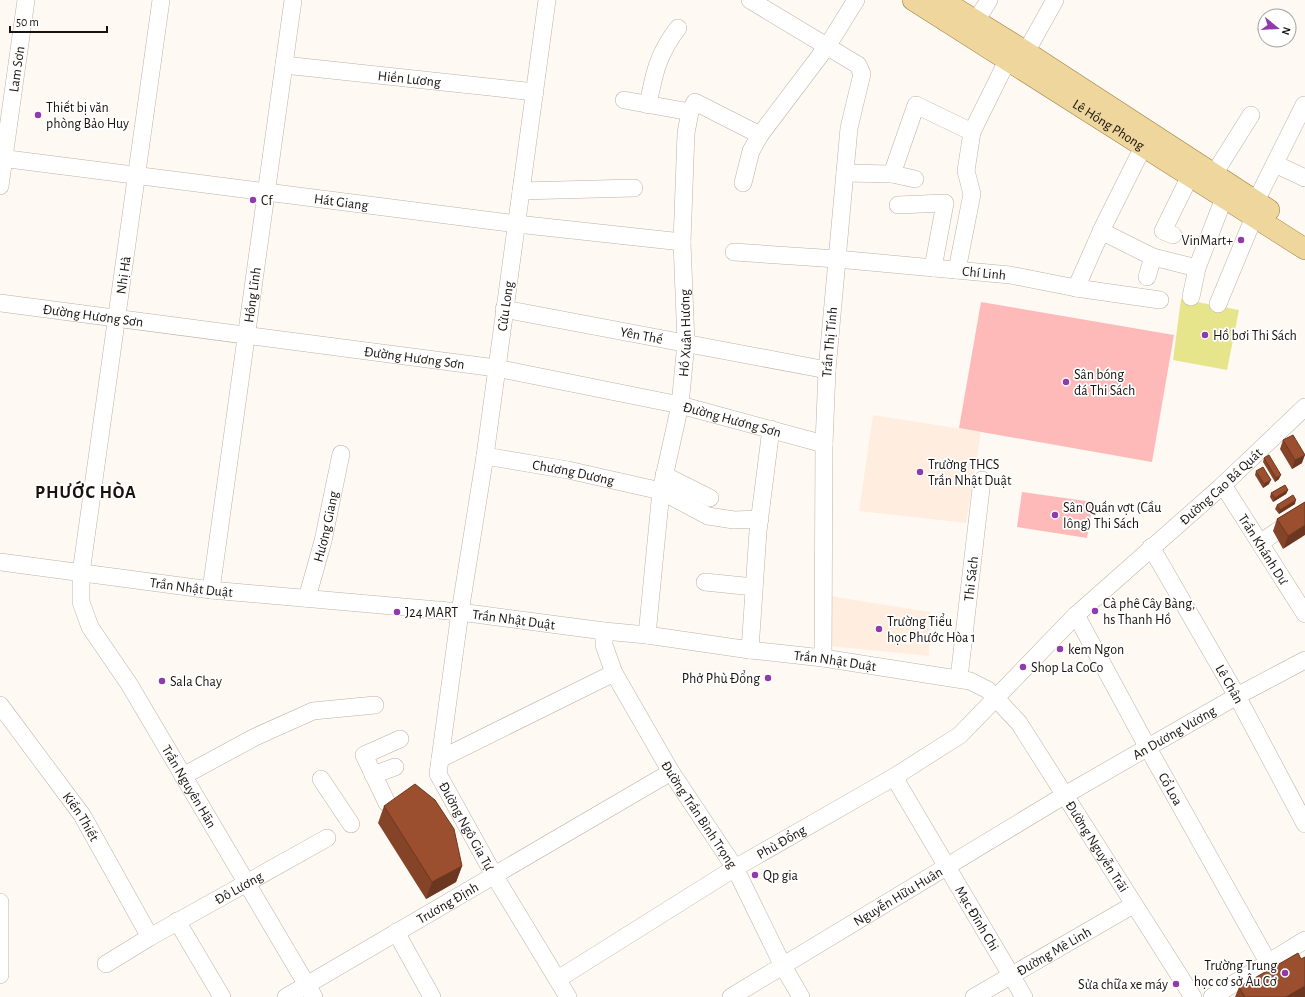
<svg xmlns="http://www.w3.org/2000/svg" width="1305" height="997" font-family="'Alegreya Sans',sans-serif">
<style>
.built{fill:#ffeedf}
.green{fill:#febab8}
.water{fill:#e6e58b}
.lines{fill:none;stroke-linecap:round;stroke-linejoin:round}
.minor-casing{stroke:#bfb1a5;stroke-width:18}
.major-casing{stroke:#9d8040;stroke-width:22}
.minor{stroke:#fff;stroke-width:17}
.major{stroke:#efd69d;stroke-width:21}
.wall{fill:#854428}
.shaded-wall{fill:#6c3720}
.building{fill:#9b4f2e;stroke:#6c3720}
.poi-dot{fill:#8e3cab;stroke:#fff;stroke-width:1.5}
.labels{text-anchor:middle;stroke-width:3.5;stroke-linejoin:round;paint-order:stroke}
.street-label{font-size:14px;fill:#18130e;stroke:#fff}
.poi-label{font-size:14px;fill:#18130e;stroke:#fff;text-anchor:start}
.district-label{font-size:18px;font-weight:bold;letter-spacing:1px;fill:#18130e;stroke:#fff}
</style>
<rect width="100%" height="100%" fill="#fef9f3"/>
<path class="built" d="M873,415L981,432L966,523L859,511Z
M830,596L930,612L929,656L829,646Z"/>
<path class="green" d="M981,302L1174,335L1152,462L959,428Z
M1022,492L1093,502L1087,538L1017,527Z"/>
<path class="water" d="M1181,299L1239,310L1227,370L1173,360Z"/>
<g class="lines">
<g class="minor-casing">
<g id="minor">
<path id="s1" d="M161,0L81,573V602L90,627L129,684L314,997"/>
<path id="s2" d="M547,0L485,456L460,612L438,774L494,875L568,997"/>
<path d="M750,0L858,65L862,74L849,128L827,370L824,444L823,658"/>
<path d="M976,21L989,0"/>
<path d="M1026,52L1055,0"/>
<path id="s3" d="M284,65L535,92"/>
<path d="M624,100L690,112"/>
<path d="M648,105C654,73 658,54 678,28"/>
<path id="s4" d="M0,158L517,224L682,242"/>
<path d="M1275,164L1305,178"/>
<path d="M845,173L892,174L915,179"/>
<path d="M892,174L916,105L972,132"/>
<path d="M1214,174L1251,115"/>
<path d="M743,183L751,151L760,135L828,45L856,0"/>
<path id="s5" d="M0,186L26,0"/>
<path d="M521,191L634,188"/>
<path d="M1256,201L1304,105"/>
<path d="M898,205L945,203L933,268"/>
<path d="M1101,231L1153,257L1197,268"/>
<path d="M1173,235L1163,231L1190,176"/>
<path id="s6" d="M734,252L837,259L1010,275L1076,288L1104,225L1143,147"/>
<path d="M957,270L972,194L966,171L972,132L1008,59"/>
<path d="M1147,277L1153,257"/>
<path d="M1076,288L1160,300"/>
<path d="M1191,297L1197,268L1224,198"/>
<path id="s7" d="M0,303L496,368L680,405L824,444"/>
<path d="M1218,304L1254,217"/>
<path id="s8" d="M504,309L827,370"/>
<path id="s9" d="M485,456L568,470L661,491L708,516L734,520L760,519"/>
<path d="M664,475L710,498"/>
<path id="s10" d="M1223,485L1305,614"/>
<path d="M1260,543L1305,512"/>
<path id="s11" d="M1151,547L1237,696L1305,824"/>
<path id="s12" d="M0,562L211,590L460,612L604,631L647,635L750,650L823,658L970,681L988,690L1019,723L1193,997"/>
<path d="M705,582L754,587"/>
<path id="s13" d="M211,590L293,0"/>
<path id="s14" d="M307,598L323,541L341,454"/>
<path id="s15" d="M1076,615L1148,748L1268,962"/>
<path id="s16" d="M604,631V645L614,673L671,772L735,868L783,966L801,997"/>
<path id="s17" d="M647,635L661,491L680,405L686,343L682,242L686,133L690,112L695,102L760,135"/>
<path d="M750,650L758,531L771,429"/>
<path id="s18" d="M959,678L982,480"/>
<path id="s19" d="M0,705L82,815L150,937"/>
<path d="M440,759L614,673"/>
<path d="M373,775L395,767"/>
<path d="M183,776L255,737L313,711L375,705"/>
<path id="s20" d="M894,777L1024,997"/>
<path d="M321,779L351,824"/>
<path d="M387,803L364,755L400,739"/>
<path d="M0,902V975"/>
<path d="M177,921L222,997"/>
<path d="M396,932L432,997"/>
<path id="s21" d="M106,964L150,937L327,838"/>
<path id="s22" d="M558,979L735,868L894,777L960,735L1076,615L1223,485L1305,407"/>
<path id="s23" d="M286,997L671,772"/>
<path id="s24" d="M731,997L1065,795L1237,696L1305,660"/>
<path id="s25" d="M974,997L1133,905"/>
<path d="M1212,997L1305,940"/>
</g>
</g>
<g class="major-casing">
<g id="major">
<path id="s26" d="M913,0L1305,249"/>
<path d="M942,0L1026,52L1269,210"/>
</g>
</g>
<use href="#minor" class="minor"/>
<use href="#major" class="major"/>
</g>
<path class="wall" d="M1283,440L1302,463L1292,469L1280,449Z
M1264,458L1279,479L1275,482L1263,462Z
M1256,471L1269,484L1263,488L1255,475Z
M1288,490L1286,494L1273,502L1270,497L1271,493Z
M1305,502L1283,549L1273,531L1277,519Z
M1295,504L1279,514L1275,509L1277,505Z
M384,806L462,866L456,882L426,899L378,823Z
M1301,959L1305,997H1235L1239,987Z"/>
<path class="shaded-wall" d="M1305,455L1302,463L1292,469L1295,460Z
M1281,475L1279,479L1275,482L1276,478Z
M1271,480L1269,484L1263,488L1264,484Z
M1288,490L1286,494L1273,502L1275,498Z
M1296,500L1295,504L1279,514L1280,510Z
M1305,525V535L1283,549L1288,536Z
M462,866L456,882L426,899L432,882Z
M1305,986V997H1286Z"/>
<path class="building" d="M1293,435L1305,455L1295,460L1283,440Z
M1269,455L1281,475L1276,478L1264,458Z
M1263,467L1271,480L1264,484L1256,471Z
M1285,485L1288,490L1275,498L1271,493Z
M1293,495L1296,500L1280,510L1277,505Z
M1305,502V525L1288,536L1277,519Z
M415,784L435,800L454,829L462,866L432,882L384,806Z
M1298,953L1301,959L1305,957V986L1286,997H1245L1239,987Z"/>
<g class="poi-dot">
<circle cx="38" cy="115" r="4"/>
<circle cx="253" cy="200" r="4"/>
<circle cx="1241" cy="240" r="4"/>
<circle cx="1205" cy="335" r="4"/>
<circle cx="1066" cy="382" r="4"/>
<circle cx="920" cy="472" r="4"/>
<circle cx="1055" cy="515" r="4"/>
<circle cx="1095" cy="611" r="4"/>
<circle cx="397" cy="612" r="4"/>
<circle cx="879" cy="629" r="4"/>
<circle cx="1060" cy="649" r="4"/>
<circle cx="1023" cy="667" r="4"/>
<circle cx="768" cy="678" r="4"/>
<circle cx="162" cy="681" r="4"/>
<circle cx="755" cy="875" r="4"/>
<circle cx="1285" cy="973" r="4"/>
<circle cx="1176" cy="984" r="4"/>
</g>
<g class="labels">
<g class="street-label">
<text dy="5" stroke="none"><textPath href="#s5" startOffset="118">Lam Sơn</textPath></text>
<text dy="5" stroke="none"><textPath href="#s3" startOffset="126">Hiền Lương</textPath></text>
<text dy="5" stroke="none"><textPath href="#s26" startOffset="232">Lê Hồng Phong</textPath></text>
<text dy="5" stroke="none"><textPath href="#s4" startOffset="344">Hát Giang</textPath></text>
<text dy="5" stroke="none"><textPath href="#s6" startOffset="251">Chí Linh</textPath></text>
<text transform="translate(123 275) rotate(-82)" y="5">Nhị Hà</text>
<text dy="5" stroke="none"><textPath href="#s13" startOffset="298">Hồng Lĩnh</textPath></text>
<text transform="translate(505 306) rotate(-82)" y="5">Cửu Long</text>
<text dy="5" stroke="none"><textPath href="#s7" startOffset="94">Đường Hương Sơn</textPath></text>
<text dy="5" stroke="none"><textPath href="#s17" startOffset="305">Hồ Xuân Hương</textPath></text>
<text dy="5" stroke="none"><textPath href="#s8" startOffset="140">Yên Thế</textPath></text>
<text transform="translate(829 342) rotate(-85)" y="5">Trần Thị Tính</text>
<text dy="5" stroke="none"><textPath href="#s7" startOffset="418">Đường Hương Sơn</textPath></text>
<text dy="5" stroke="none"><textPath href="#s7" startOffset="742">Đường Hương Sơn</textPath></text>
<text dy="5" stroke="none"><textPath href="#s9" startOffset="90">Chương Dương</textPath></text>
<text dy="5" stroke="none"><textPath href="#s22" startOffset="831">Đường Cao Bá Quát</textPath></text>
<text dy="5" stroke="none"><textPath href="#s14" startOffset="74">Hương Giang</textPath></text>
<text dy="5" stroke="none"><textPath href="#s10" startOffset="76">Trần Khánh Dư</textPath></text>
<text dy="5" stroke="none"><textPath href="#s18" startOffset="100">Thi Sách</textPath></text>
<text dy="5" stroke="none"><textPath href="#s12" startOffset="193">Trần Nhật Duật</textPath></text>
<text dy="5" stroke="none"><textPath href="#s12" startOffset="517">Trần Nhật Duật</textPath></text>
<text dy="5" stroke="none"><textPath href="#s12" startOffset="841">Trần Nhật Duật</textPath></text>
<text dy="5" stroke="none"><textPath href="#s11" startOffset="158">Lê Chân</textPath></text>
<text dy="5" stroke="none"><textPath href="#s24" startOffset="516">An Dương Vương</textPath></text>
<text dy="5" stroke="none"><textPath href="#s1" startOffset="822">Trần Nguyên Hãn</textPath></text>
<text dy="5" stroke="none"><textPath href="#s15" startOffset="198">Cổ Loa</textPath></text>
<text dy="5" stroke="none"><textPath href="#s16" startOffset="209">Đường Trần Bình Trọng</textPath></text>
<text dy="5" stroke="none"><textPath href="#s19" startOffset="138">Kiến Thiết</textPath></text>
<text dy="5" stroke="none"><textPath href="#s2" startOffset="841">Đường Ngô Gia Tự</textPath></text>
<text dy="5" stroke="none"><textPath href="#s22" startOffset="262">Phù Đổng</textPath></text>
<text dy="5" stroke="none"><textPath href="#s12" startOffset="1189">Đường Nguyễn Trãi</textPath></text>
<text dy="5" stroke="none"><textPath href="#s21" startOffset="153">Đô Lương</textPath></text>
<text dy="5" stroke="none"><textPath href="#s24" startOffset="195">Nguyễn Hữu Huân</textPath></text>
<text dy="5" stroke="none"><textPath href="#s23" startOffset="187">Trương Định</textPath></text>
<text dy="5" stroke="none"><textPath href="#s20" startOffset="164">Mạc Đĩnh Chi</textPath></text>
<text dy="5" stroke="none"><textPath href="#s25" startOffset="92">Đường Mê Linh</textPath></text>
</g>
<g class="poi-label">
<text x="46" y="112">Thiết bị văn<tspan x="46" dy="16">phòng Bảo Huy</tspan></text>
<text x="261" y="205">Cf</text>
<text x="1233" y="245" text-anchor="end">VinMart+</text>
<text x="1213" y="340">Hồ bơi Thi Sách</text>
<text x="1074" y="379">Sân bóng<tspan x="1074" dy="16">đá Thi Sách</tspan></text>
<text x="928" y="469">Trường THCS<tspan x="928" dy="16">Trần Nhật Duật</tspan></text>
<text x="1063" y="512">Sân Quần vợt (Cầu<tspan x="1063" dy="16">lông) Thi Sách</tspan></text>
<text x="1103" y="608">Cà phê Cây Bàng,<tspan x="1103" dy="16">hs Thanh Hồ</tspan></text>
<text x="405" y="617">J24 MART</text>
<text x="887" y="626">Trường Tiểu<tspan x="887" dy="16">học Phước Hòa 1</tspan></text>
<text x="1068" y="654">kem Ngon</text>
<text x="1031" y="672">Shop La CoCo</text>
<text x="760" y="683" text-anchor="end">Phở Phù Đổng</text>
<text x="170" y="686">Sala Chay</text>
<text x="763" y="880">Qp gia</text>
<text x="1277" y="970" text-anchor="end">Trường Trung<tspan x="1277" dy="16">học cơ sở Âu Cơ</tspan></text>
<text x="1168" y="989" text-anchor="end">Sửa chữa xe máy</text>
</g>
<g class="district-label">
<text x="86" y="498">PHƯỚC HÒA</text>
</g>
</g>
<g transform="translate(1277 28) rotate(108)"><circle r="19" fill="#ffffff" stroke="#a3a19f"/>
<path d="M0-3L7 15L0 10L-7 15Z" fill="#8e3cab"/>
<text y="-6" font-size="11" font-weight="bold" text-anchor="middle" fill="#18130e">N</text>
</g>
<path d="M10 26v6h97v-6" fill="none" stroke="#18130e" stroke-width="2"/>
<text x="16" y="26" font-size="12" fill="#18130e" stroke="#ffffff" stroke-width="3" paint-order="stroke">50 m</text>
</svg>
